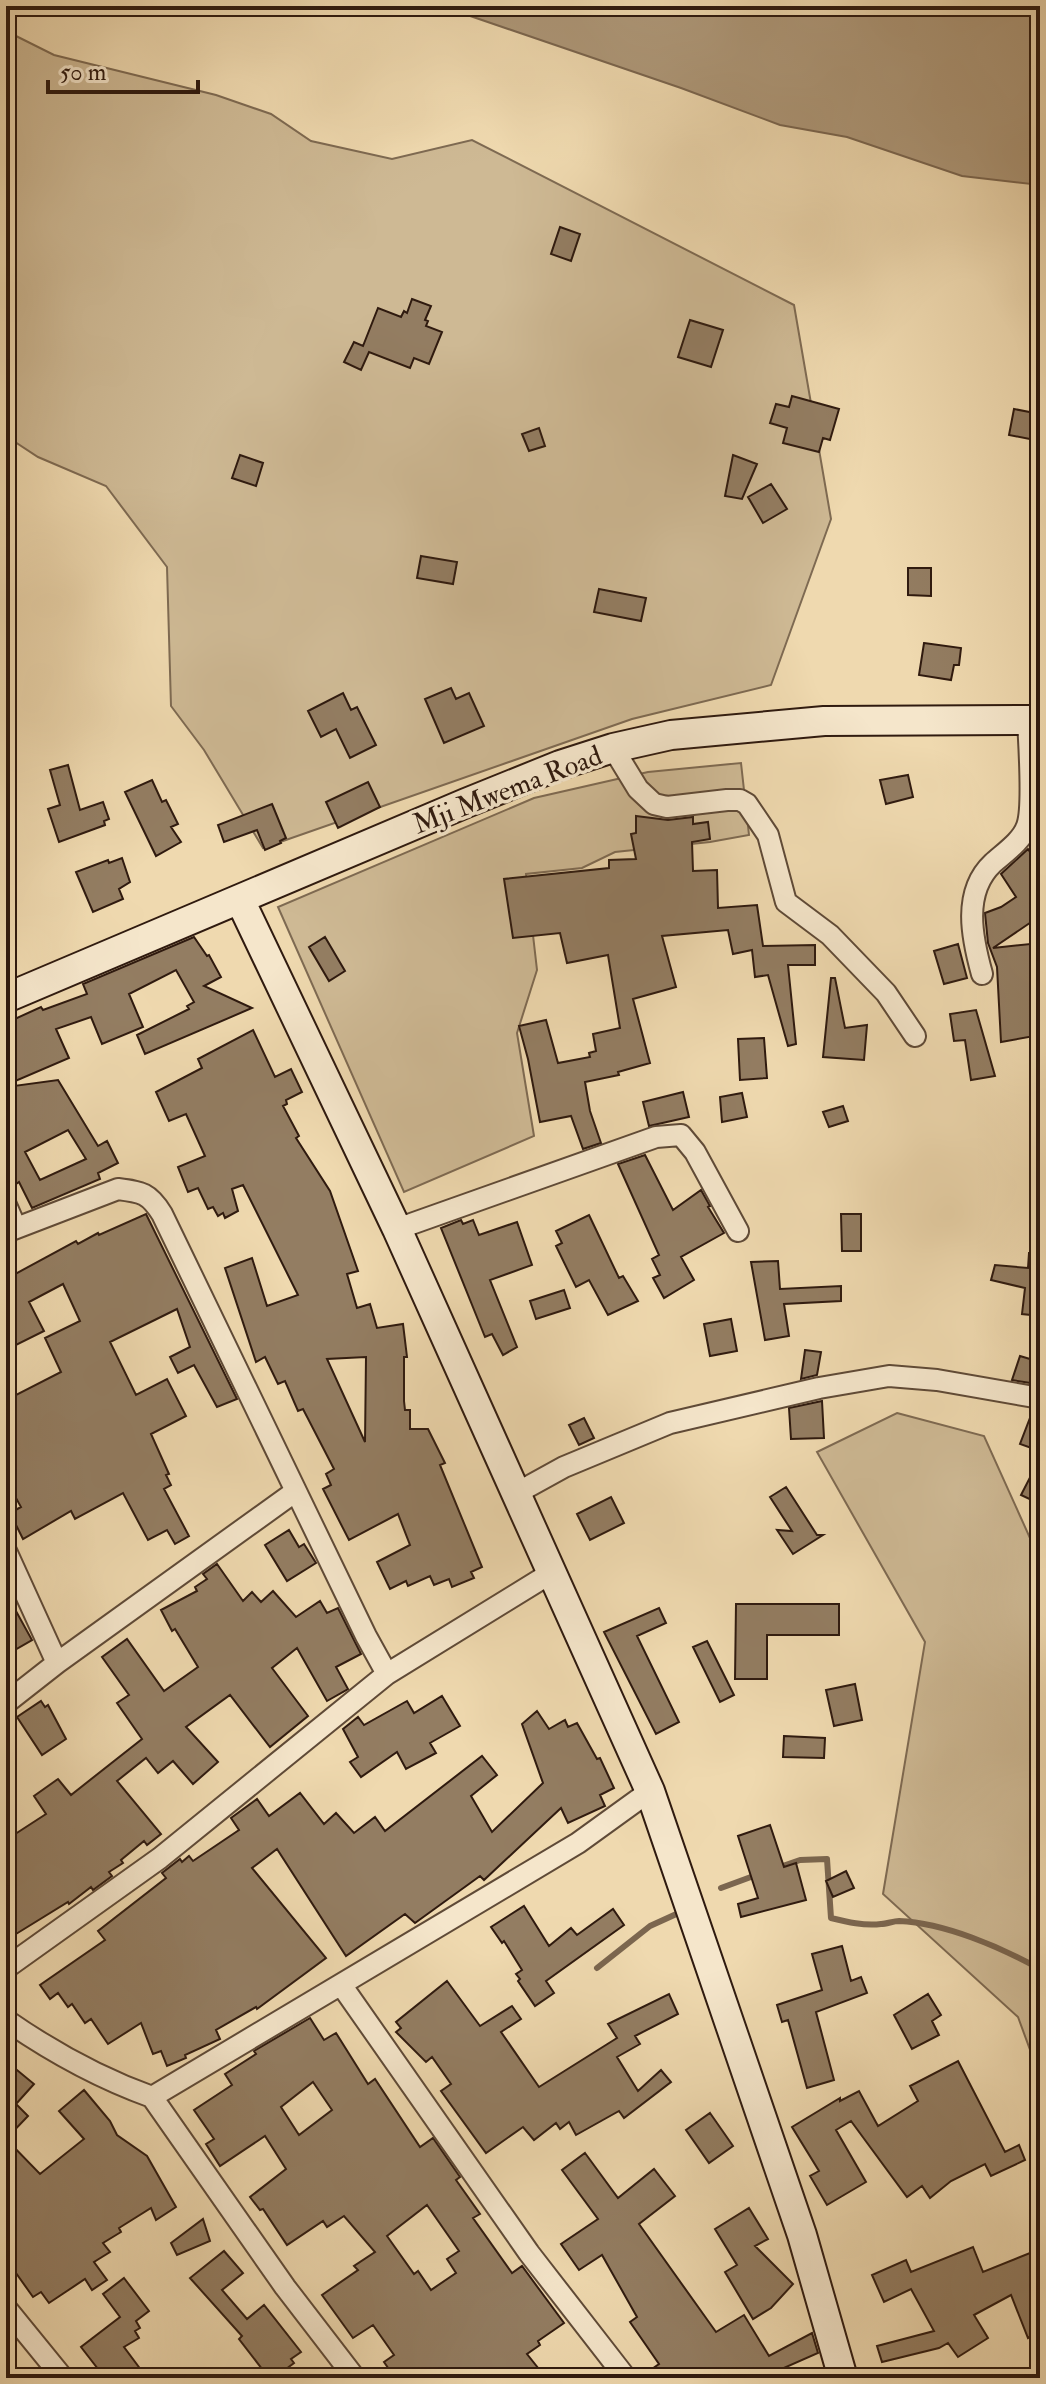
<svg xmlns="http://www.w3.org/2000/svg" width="1046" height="2384" font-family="'IM FELL Double Pica',serif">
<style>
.green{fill:#ceb994;stroke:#7e6a52;stroke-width:2}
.water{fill:#ae9879;stroke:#7b664f;stroke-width:2}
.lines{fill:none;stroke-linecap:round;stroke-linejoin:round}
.stream{stroke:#7b664f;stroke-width:6}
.building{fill:#937d62;stroke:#2f1a0f;stroke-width:2;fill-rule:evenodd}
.street-casing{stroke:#5f4a37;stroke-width:24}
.secondary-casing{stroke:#2f1a0f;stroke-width:32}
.street{stroke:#f5e6cb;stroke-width:20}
.secondary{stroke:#f5e6cb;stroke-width:28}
.labels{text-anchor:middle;stroke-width:7;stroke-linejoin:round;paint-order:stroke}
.street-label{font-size:28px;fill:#2f1a0f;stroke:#f5e6cb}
</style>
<rect width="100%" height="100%" fill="#efd9af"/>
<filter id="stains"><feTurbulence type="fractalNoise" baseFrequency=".0025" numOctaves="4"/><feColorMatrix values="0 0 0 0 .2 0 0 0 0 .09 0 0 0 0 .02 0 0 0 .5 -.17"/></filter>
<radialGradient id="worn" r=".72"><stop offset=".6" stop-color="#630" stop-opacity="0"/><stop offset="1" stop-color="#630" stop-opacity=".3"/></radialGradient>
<path class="green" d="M6,31L54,55L216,95L271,114L311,141L392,159L472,140L794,305L831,519L771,685L632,719L263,848L204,750L171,706L167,567L106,486L38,457L6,436Z
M741,763L749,835L710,842L615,852L582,868L526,874L537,970L517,1033L534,1136L404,1192L278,907L534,798L648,772Z
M897,1413L984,1436L1030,1538L1040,1581V2077L1018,2017L883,1894L925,1642L817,1452Z"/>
<path class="water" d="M441,6H1040V185L962,176L847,137L780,125L681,88Z"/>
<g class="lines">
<path class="stream" d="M777,1868L800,1860L827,1859L831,1918C847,1922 864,1926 881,1924C887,1924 893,1921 899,1921C945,1923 1000,1947 1040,1969
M721,1888L759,1874
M597,1968L650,1926L683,1911"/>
</g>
<path class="building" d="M560,227L580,234L571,261L551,254Z
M412,299L431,306L425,320L428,321L426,326L442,332L429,364L414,358L410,368L369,352L361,370L344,362L354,342L363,346L378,308L401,317L404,311L407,313Z
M690,320L723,330L711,367L678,357Z
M792,396L839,409L830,440L823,438L819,452L783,443L787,428L770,423L776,404L789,407Z
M1014,409L1040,414V441L1009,435Z
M539,428L545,446L529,451L522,434Z
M240,455L263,463L256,486L232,478Z
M733,455L757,464L742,499L725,496Z
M771,484L787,509L763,523L748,497Z
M421,556L457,562L453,584L417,578Z
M908,568H931V596L908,595Z
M599,589L646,598L641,621L594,612Z
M924,643L961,648L959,665H954L951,680L919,675Z
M451,688L456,699L469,693L484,726L444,743L425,699Z
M343,693L351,710L357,707L376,745L350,758L336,729L321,737L308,711Z
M68,765L80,810L103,802L109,819L104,821L105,825L59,842L48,809L60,805L50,770Z
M908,775L913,797L886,804L880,780Z
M152,780L162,802L166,800L178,824L171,827L181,842L156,856L125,792Z
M368,782L380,807L338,828L326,802Z
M272,804L286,838L280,841L281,843L265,850L257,830L224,842L218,825Z
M636,816L668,820L693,817V824L708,822L710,839L692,842L693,871L717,870L718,908L757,905L763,946L815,945V965H788L796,1044L788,1046L768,975L755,977L752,950L733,954L728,930L662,936L676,987L633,999L650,1063L618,1072L619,1075L585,1082L590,1111L601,1143L583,1149L571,1116L540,1122L528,1059L519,1026L546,1020L558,1063L590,1057L589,1053L596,1051L593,1034L620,1028L608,955L567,963L560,933L513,938L504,879L609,868V860L636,859L631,834L636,833Z
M1028,849L1040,867V916L993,948L1040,943V1035L1001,1042L997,967L988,943L985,913L1001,907L1016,897L1001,874Z
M122,858L130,882L119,889L123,899L93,912L76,872L108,860L109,863Z
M194,937L207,956L209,955L221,977L204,986L252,1008L145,1054L137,1035L189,1009L187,1006L194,1002L176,970L129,994L143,1027L102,1044L91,1017L56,1029L69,1058L6,1085V1023L41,1007L43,1010L87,994L83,984Z
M325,937L345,971L329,981L309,947Z
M958,944L967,978L944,984L934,951Z
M831,978H835L845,1028L867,1025L864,1060L823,1057Z
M976,1010L995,1076L971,1080L965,1040L954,1041L950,1014Z
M253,1030L275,1077L291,1069L302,1092L286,1100L287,1104L283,1106L299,1136L296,1138L330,1191L358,1271L347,1274L357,1308L370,1304L377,1328L403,1324L407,1357H404V1401L405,1410H410V1429H428L445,1463L440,1465L482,1567L471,1572L474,1578L452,1587L449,1579L434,1585L430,1576L408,1586L406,1581L390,1589L377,1562L410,1545L398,1514L349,1540L323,1489L331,1485L326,1474L334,1469L303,1409L298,1411L285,1381L278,1384L265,1357L256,1362L225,1268L252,1258L267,1306L298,1295L243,1185L232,1189L238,1211L225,1218L223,1213L218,1216L213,1207L208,1209L198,1188L188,1192L178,1167L205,1156L186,1114L169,1121L156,1092L202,1068L198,1059ZM366,1357L365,1442L327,1359Z
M764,1038L767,1078L740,1080L738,1039Z
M58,1080L98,1146L107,1141L118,1163L98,1173L100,1179L32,1208L19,1182L16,1184L7,1167L13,1164L6,1151V1087ZM68,1130L86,1159L40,1180L25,1152Z
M683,1092L689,1117L649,1126L643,1102Z
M742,1093L747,1117L722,1122L720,1097Z
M843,1106L848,1121L829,1127L823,1112Z
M645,1155L673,1210L701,1190L710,1206L708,1207L724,1233L681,1257L694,1280L664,1298L653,1278L660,1275L652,1259L659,1255L618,1164Z
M146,1214L237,1399L217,1407L194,1365L178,1373L170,1357L190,1347L177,1309L110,1342L136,1395L167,1379L186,1416L151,1434L169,1474L166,1475L171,1485L164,1489L189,1536L175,1544L167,1530L148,1540L123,1493L75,1519L71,1511L23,1539L10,1513L21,1507L6,1480V1400L61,1372L45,1338L80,1321L63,1284L29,1302L44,1331L6,1350V1279L76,1241L78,1244L98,1233L99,1235Z
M841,1214H861V1251H842Z
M589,1215L619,1278L623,1276L638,1301L608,1315L589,1280L576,1287L556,1246L562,1243L556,1231Z
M461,1220L463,1224L473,1220L479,1235L517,1222L532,1265L490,1280L517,1347L503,1355L492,1334L485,1337L441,1228Z
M1029,1253L1040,1254V1316L1022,1314L1025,1288L991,1280L995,1265L1028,1268Z
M778,1261L780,1289L841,1286V1301L784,1304L789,1336L765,1340L751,1262Z
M564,1290L570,1308L536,1319L530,1301Z
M731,1319L737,1351L710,1356L704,1324Z
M805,1350L821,1352L817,1375L801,1379Z
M1020,1356L1040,1362L1037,1384L1012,1380Z
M822,1401L824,1438L791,1439L789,1408Z
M1033,1410L1040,1411V1451L1020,1444Z
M584,1418L594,1438L579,1445L569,1425Z
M1040,1458V1504L1021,1495Z
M786,1487L817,1535H823L793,1554L777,1530L792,1531L770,1497Z
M611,1497L624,1523L590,1540L577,1514Z
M289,1530L299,1547L304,1544L316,1563L287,1581L265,1545Z
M217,1564L243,1601L252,1592L261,1602L273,1591L296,1617L320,1601L327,1613L338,1608L361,1654L336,1667L348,1689L327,1701L297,1648L272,1668L308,1716L270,1747L230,1695L186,1727L218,1762L193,1784L173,1761L158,1773L146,1758L117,1781L161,1834L147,1845L144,1841L121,1860L123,1863L109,1872L112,1876L93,1890L91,1887L69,1904L68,1902L16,1934L6,1918V1840L46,1814L34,1796L58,1779L71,1795L142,1739L117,1703L129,1695L102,1657L127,1639L164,1691L198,1667L175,1629L172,1631L161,1610L197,1591L195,1587L207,1579L203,1574Z
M6,1593L32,1640L6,1655Z
M736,1604H839V1635H767V1679H735Z
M659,1608L666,1623L637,1636L679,1722L656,1734L604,1632Z
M707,1641L734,1695L720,1702L693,1647Z
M855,1684L862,1720L834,1726L826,1690Z
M442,1696L460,1726L430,1743L436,1753L406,1769L397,1752L361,1777L350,1762L358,1757L343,1729L358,1717L364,1725L407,1701L414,1713Z
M41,1701L45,1707L48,1705L66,1739L42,1755L17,1717Z
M537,1711L549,1729L565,1720L568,1727L577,1723L597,1759L600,1758L614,1788L600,1795L605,1806L568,1823L561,1808L484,1880L480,1876L415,1923L405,1914L346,1956L277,1849L252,1868L326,1958L257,2009L256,2007L216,2030L220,2039L185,2055L186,2058L167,2066L161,2051L153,2054L141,2023L108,2044L91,2019L85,2023L72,2004L68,2007L58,1993L50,1999L40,1985L105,1940L98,1931L166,1878L162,1873L180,1859L182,1862L189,1856L193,1861L239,1830L231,1818L257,1799L269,1816L300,1793L324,1824L336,1813L354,1833L375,1817L385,1831L482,1756L497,1775L471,1796L492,1832L543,1783L522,1724Z
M784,1736L825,1738L824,1758L783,1757Z
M770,1825L784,1867L796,1863L806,1900L741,1917L738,1904L758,1898L738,1836Z
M846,1871L854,1888L833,1897L826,1881Z
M524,1906L549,1946L571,1928L577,1935L613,1909L624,1925L546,1981L554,1993L535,2006L518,1981L520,1979L516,1974L522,1970L504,1941L502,1943L491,1927Z
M842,1946L851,1981L861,1977L867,1993L816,2012L834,2080L807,2088L788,2020L782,2022L777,2005L822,1990L812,1954Z
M447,1981L480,2026L512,2006L521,2019L501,2032L539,2087L617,2038L608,2024L669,1994L678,2014L635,2036L640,2044L617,2057L638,2091L661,2070L671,2082L624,2118L619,2111L576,2135L569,2122L560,2129L556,2123L534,2140L523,2127L486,2153L441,2091L451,2084L432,2057L426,2062L396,2032L401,2028L396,2022Z
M928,1994L941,2015L932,2021L939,2035L912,2049L894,2015Z
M310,2018L324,2040L336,2033L368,2084L375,2079L420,2147L433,2138L460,2177L456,2180L480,2214L473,2218L512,2273L522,2266L564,2323L538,2341L540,2345L527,2354L546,2378H395L384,2362L394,2355L373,2325L353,2338L322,2295L358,2270L354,2266L375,2252L344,2216L327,2227L323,2221L287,2245L263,2209L260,2210L250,2197L286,2169L265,2136L220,2166L206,2144L214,2139L194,2110L232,2085L225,2074L256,2054L254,2051ZM313,2082L332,2110L299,2135L281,2107ZM427,2205L459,2251L447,2259L456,2273L431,2290L418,2271L414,2274L387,2236Z
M6,2061L34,2084L16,2104L28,2116L6,2139Z
M958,2061L1005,2152L1019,2145L1025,2160L991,2176L985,2164L951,2181L930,2198L922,2186L907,2197L851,2121L836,2130L866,2182L827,2205L810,2176L819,2171L792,2127L840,2098V2101L859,2091L878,2126L918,2101L910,2086Z
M84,2090L110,2121L117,2135L147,2156L176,2207L156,2220L151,2208L119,2228L121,2232L103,2243L110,2252L94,2262L107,2280L92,2290L85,2279L49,2303L41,2292L33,2297L6,2259V2139L40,2174L84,2139L59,2111Z
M710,2113L733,2146L709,2163L686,2130Z
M585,2153L618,2198L654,2169L675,2196L639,2224L716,2332L744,2315L769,2356L812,2333L818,2353L761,2378H639L659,2364L630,2322L637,2317L602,2255L579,2270L561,2244L598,2219L562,2170Z
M749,2208L768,2239L755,2246L793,2284L771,2308L753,2319L725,2272L737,2265L715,2229Z
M203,2219L210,2241L177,2255L171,2243Z
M973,2247L983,2272L1040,2249V2332L1028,2338L1011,2295L974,2315L988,2338L958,2357L948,2343L939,2348L882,2362L877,2346L934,2331L911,2289L884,2302L872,2275L906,2260L911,2272Z
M224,2251L243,2273L222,2290L247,2319L264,2305L301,2352L291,2359L294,2363L274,2378H269L239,2339L242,2336L190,2278Z
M124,2278L149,2311L136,2321L140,2328L135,2331L139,2338L124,2347L147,2378H105L81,2347L120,2317L103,2294Z"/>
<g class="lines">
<g class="street-casing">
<path id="street" d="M613,748L638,789L654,804L667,807L727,800H740L747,804L768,835L786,902L830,935L886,993L915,1036
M982,974C972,938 962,892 993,863C1004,853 1022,841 1027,826C1034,808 1029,743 1028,720
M6,1205L16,1228
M397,1229L656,1137L681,1135L695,1152L738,1231
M6,1232L118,1189C142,1192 149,1193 162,1214L366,1636L387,1674
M515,1494L564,1467L670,1423L819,1388L889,1376L937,1380L1040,1398
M6,1551L57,1663
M6,1703L57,1663L296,1491
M6,1968L160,1858L387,1674L551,1573
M342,1986L529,2253L626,2378
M6,2020C52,2052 99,2078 152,2097L578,1843L650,1791
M152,2097L285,2287L355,2378
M6,2308L63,2378"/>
</g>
<g class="secondary-casing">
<path id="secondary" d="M240,900L397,1229L650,1791L802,2235L843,2378
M6,998L466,803L560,765L613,748L671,735L824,721L1040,720"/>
</g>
<use href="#street" class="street"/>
<use href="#secondary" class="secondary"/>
</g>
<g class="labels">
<g class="street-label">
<text transform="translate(507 789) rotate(-21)" y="10">Mji Mwema Road</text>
</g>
</g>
<rect width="1046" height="2384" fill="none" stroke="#efd9af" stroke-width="32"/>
<rect x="8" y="8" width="1030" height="2368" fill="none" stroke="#2f1a0f" stroke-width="4"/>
<rect x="16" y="16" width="1014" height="2352" fill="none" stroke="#2f1a0f" stroke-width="2"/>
<path d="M48 80v12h150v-12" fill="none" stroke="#2f1a0f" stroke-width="4"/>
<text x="60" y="80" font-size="24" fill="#2f1a0f" stroke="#f5e6cb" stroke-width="6" paint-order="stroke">50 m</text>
<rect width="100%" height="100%" filter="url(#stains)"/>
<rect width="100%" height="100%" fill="url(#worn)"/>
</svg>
